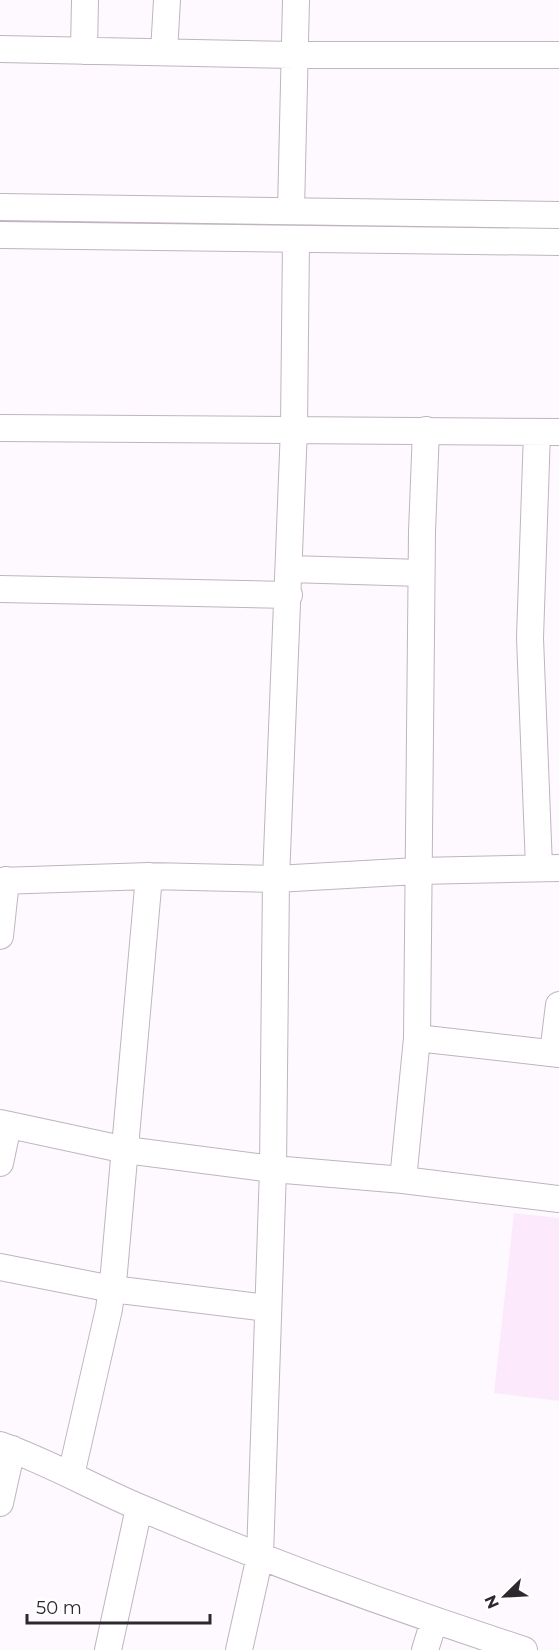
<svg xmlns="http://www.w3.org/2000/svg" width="559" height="1650" font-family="Montserrat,sans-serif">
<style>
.built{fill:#fceafc}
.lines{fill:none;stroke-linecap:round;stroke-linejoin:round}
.minor-casing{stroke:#bfb4c0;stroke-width:28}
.minor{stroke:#fff;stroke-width:26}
</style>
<rect width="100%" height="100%" fill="#fef9fe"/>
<path class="built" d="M514,1213L559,1218V1401L494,1393Z"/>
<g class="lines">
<g class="minor-casing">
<path id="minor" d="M0,49L294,55H559
M84,51L85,0
M164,52L167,0
M0,207L559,215
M291,210L296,0
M0,235L559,242
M0,428L559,432
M537,432L530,638L539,867
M290,569L421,573
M0,589L289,595
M0,881L149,876L276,879L417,871L559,868
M0,936L6,880
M417,1038L559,1054
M553,1053L559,1005
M0,1123L126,1150L273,1169L403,1180L559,1199
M0,1163L8,1125
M403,1180L417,1038L422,532L426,430
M0,1267L112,1289L268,1308
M0,1445C49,1462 93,1488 141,1508C266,1561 395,1608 524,1650
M71,1475L109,1309L114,1272L149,876
M0,1503L12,1449
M108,1650L139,1508
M239,1650L260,1556L273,1169L276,879L294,428L296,240
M425,1650L434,1621"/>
</g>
<use href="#minor" class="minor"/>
</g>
<g transform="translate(505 1596) rotate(246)" stroke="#ffffff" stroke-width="4.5" paint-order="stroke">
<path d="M0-4.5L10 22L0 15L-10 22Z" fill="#2d282d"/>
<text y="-9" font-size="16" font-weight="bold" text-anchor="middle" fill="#2d282d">N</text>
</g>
<path d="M27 1614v9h183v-9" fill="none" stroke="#2d282d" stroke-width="3"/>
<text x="36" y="1614" font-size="18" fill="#2d282d" stroke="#ffffff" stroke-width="4.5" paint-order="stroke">50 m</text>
</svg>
